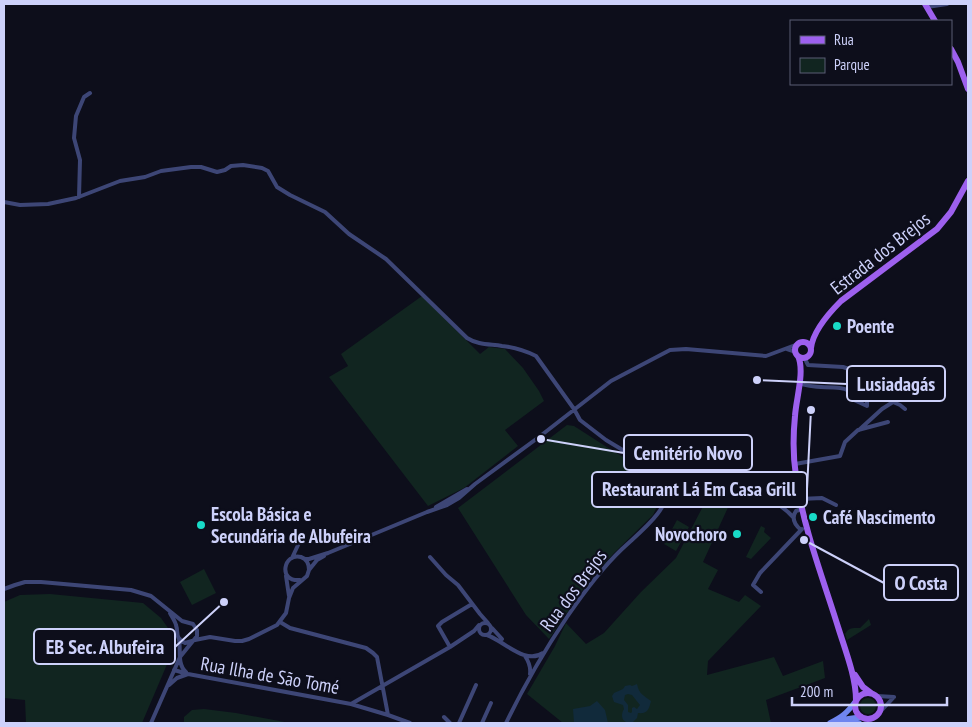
<svg xmlns="http://www.w3.org/2000/svg" width="972" height="727" font-family="'PT Sans Narrow',sans-serif">
<style>
.green{fill:#112520}
.water{fill:#112a3b;fill-rule:evenodd}
.lines{fill:none;stroke-linecap:round;stroke-linejoin:round}
.street{stroke:#3d4676;stroke-width:4}
.secondary{stroke:#6f85ef;stroke-width:5.5}
.primary{stroke:#9d60ee;stroke-width:6}
.poi-dot{fill:#18dbc8;stroke:#0d0e1b;stroke-width:2}
.labels{text-anchor:middle;stroke-width:4.5;stroke-linejoin:round;paint-order:stroke}
.street-label{font-size:19px;fill:#cdd1fa;stroke:#0d0e1b}
.poi-label{font-size:19px;font-weight:bold;fill:#cdd1fa;stroke:#0d0e1b;text-anchor:start}
.leader{fill:none;stroke:#cdd1fa;stroke-width:2}
.callout-dot{fill:#cdd1fa;stroke:#0d0e1b;stroke-width:2}
.callout{fill:#0d0e1b;stroke:#cdd1fa;stroke-width:2}
.callout-label{font-size:20px;text-anchor:middle;font-weight:bold;fill:#cdd1fa}
</style>
<rect width="100%" height="100%" fill="#0d0e1b"/>
<path class="green" d="M422,296L480,354L489,347L505,349L523,368L539,391L544,401L505,430L518,446L464,488L428,506L329,377L348,366L341,354Z
M567,425L574,426L613,451L662,480L665,490L653,515L614,553L589,581L549,639L526,615L458,508Z
M736,490L703,562L718,570L708,589L739,602L745,595L761,606L708,661L707,675L774,657L783,676L823,661L825,678L766,700L771,723H563L527,694L555,646L566,623L586,644L604,633L641,592L676,558L711,491Z
M677,520L689,527L676,551L664,544Z
M761,526L765,528L764,532L771,538L751,559L746,557Z
M204,569L216,593L192,605L180,582Z
M50,594L143,603L161,618L168,628L171,641V655L142,723H26L25,700L4,698V602L20,595Z
M869,619L871,625L847,640L845,634C849,627 853,628 860,628Z
M860 706a8 8 0 1 1 16 0a8 8 0 1 1-16 0Z
M204,709L236,713L290,723H184V717L192,710Z"/>
<path class="water" d="M637,684C639,694 643,695 651,701C649,709 648,714 638,713L637,718L633,722C624,725 619,717 624,709L623,705L614,702L612,696L614,693L623,689L625,686L630,685L632,686ZM628,694L632,695L640,705L637,709L634,707L632,708V712L631,713L628,712V705L624,700L625,695Z
M597,701L605,710L608,723H574L573,709L590,706Z"/>
<g class="lines">
<path class="street" d="M927,7L947,4
M79,197L80,160L74,138L76,116L84,97L90,93
M4,202L20,205L48,204L76,198L120,181L145,177L161,171L191,167H201L217,172L225,170L231,166L243,165L262,168L268,171L277,187L290,195L325,212L349,234L386,259L467,338C478,345 489,344 502,346C513,347 526,351 536,356L574,409L580,420L606,440L666,476L670,482
M787,349L796,352
M806,361L808,365L843,367L849,369L895,392
M799,383C812,389 826,386 840,388C849,389 859,395 867,399V406L854,400L852,395L847,390
M859,430L882,409L893,402L900,405L905,409
M795,464L840,456L845,442L858,430L888,422
M670,482L679,481L737,487L763,492L788,512L793,517
M800,499L822,498L836,505
M436,507L467,489
M802,529L801,530C794,524 791,518 796,511L802,509
M430,557L446,575L458,585L480,614L488,623
M292,558L299,543
M305,559H309L328,553L427,512L447,505L459,498L475,484L539,437L611,381L670,350L686,349L766,356L798,344
M286,576L289,596
M300,580C277,582 284,552 301,557C307,559 309,564 309,570
M4,589L15,585L25,582H41L131,590L151,596L182,621L193,624L197,630V636L180,657L151,723
M761,592L753,585L760,573L801,530
M170,613C172,617 175,621 176,625C179,634 174,637 185,643L192,641
M280,622L290,628L366,648L373,653L377,657L388,715
M479 629a6 6 0 1 1 12 0a6 6 0 1 1-12 0Z
M492,628L502,639
M487,635C504,641 525,665 543,653
M179,639C181,649 177,665 186,672
M195,640L210,637L235,641H242L249,639L277,625L286,613L289,598L293,588L307,576L309,570L317,560L324,556
M450,647L438,626L442,622L472,604
M525,656C529,662 531,667 530,674
M174,670L188,674L351,704L388,715L410,723
M169,685L177,678L188,674
M877,696L894,697
M351,704L450,647L474,631L479,625
M881,711L894,697
M444,717L450,723
M459,723L476,685
M482,723L491,703
M506,723C524,686 544,651 567,617C584,592 601,569 622,549C642,530 669,511 670,482"/>
<path class="secondary" d="M840,720L861,717
M845,722L859,723
M830,723C842,717 847,713 855,702"/>
<path class="primary" d="M925,4L935,21
M951,49L958,62L968,89
M795 350a8 8 0 1 1 16 0a8 8 0 1 1-16 0Z
M811,348C813,331 829,313 841,301L937,229L951,212L968,181
M798,356C805,371 796,399 795,416C793,436 793,457 796,476C803,528 824,581 839,630C846,652 856,678 856,700
M855,675L863,687L871,693
M855 706a13 13 0 1 1 26 0a13 13 0 1 1-26 0Z"/>
</g>
<g class="poi-dot">
<circle cx="837" cy="326" r="5"/>
<circle cx="813" cy="517" r="5"/>
<circle cx="201" cy="525" r="5"/>
<circle cx="737" cy="534" r="5"/>
</g>
<g class="labels">
<g class="street-label">
<text transform="translate(880 253) rotate(-38)" y="7">Estrada dos Brejos</text>
<text transform="translate(573 590) rotate(-53)" y="7">Rua dos Brejos</text>
<text transform="translate(270 675) rotate(10)" y="7">Rua Ilha de São Tomé</text>
</g>
<g class="poi-label">
<text x="847" y="333">Poente</text>
<text x="211" y="521">Escola Básica e<tspan x="211" dy="22">Secundária de Albufeira</tspan></text>
<text x="823" y="524">Café Nascimento</text>
<text x="727" y="541" text-anchor="end">Novochoro</text>
</g>
</g>
<path class="leader" d="M757 380L847 384M541 439L624 453M811 410L807 489M804 540L884 583M224 602L175 647"/>
<g class="callout-dot">
<circle cx="757" cy="380" r="5"/>
<circle cx="541" cy="439" r="5"/>
<circle cx="811" cy="410" r="5"/>
<circle cx="804" cy="540" r="5"/>
<circle cx="224" cy="602" r="5"/>
</g>
<g class="callout">
<rect x="847" y="366" width="98" height="35" rx="5"/>
<rect x="624" y="435" width="128" height="35" rx="5"/>
<rect x="592" y="472" width="215" height="35" rx="5"/>
<rect x="884" y="565" width="74" height="35" rx="5"/>
<rect x="34" y="629" width="141" height="35" rx="5"/>
</g>
<g class="callout-label">
<text x="896" y="391">Lusiadagás</text>
<text x="688" y="460">Cemitério Novo</text>
<text x="699" y="496">Restaurant Lá Em Casa Grill</text>
<text x="921" y="590">O Costa</text>
<text x="105" y="654">EB Sec. Albufeira</text>
</g>
<rect width="972" height="727" fill="none" stroke="#cdd1fa" stroke-width="10"/>
<rect x="790" y="20" width="162" height="65" fill="#0d0e1b" stroke="#5a5c74"/>
<rect x="800" y="36" width="25" height="8" fill="#9d60ee" stroke="#5a5c74"/>
<text x="834" y="45" font-size="15" fill="#cdd1fa">Rua</text>
<rect x="800" y="58" width="25" height="15" fill="#112520" stroke="#5a5c74"/>
<text x="834" y="70" font-size="15" fill="#cdd1fa">Parque</text>
<path d="M792 697v8h155v-8" fill="none" stroke="#cdd1fa" stroke-width="2.5"/>
<text x="800" y="697" font-size="15" fill="#cdd1fa" stroke="#0d0e1b" stroke-width="4" paint-order="stroke">200 m</text>
</svg>
